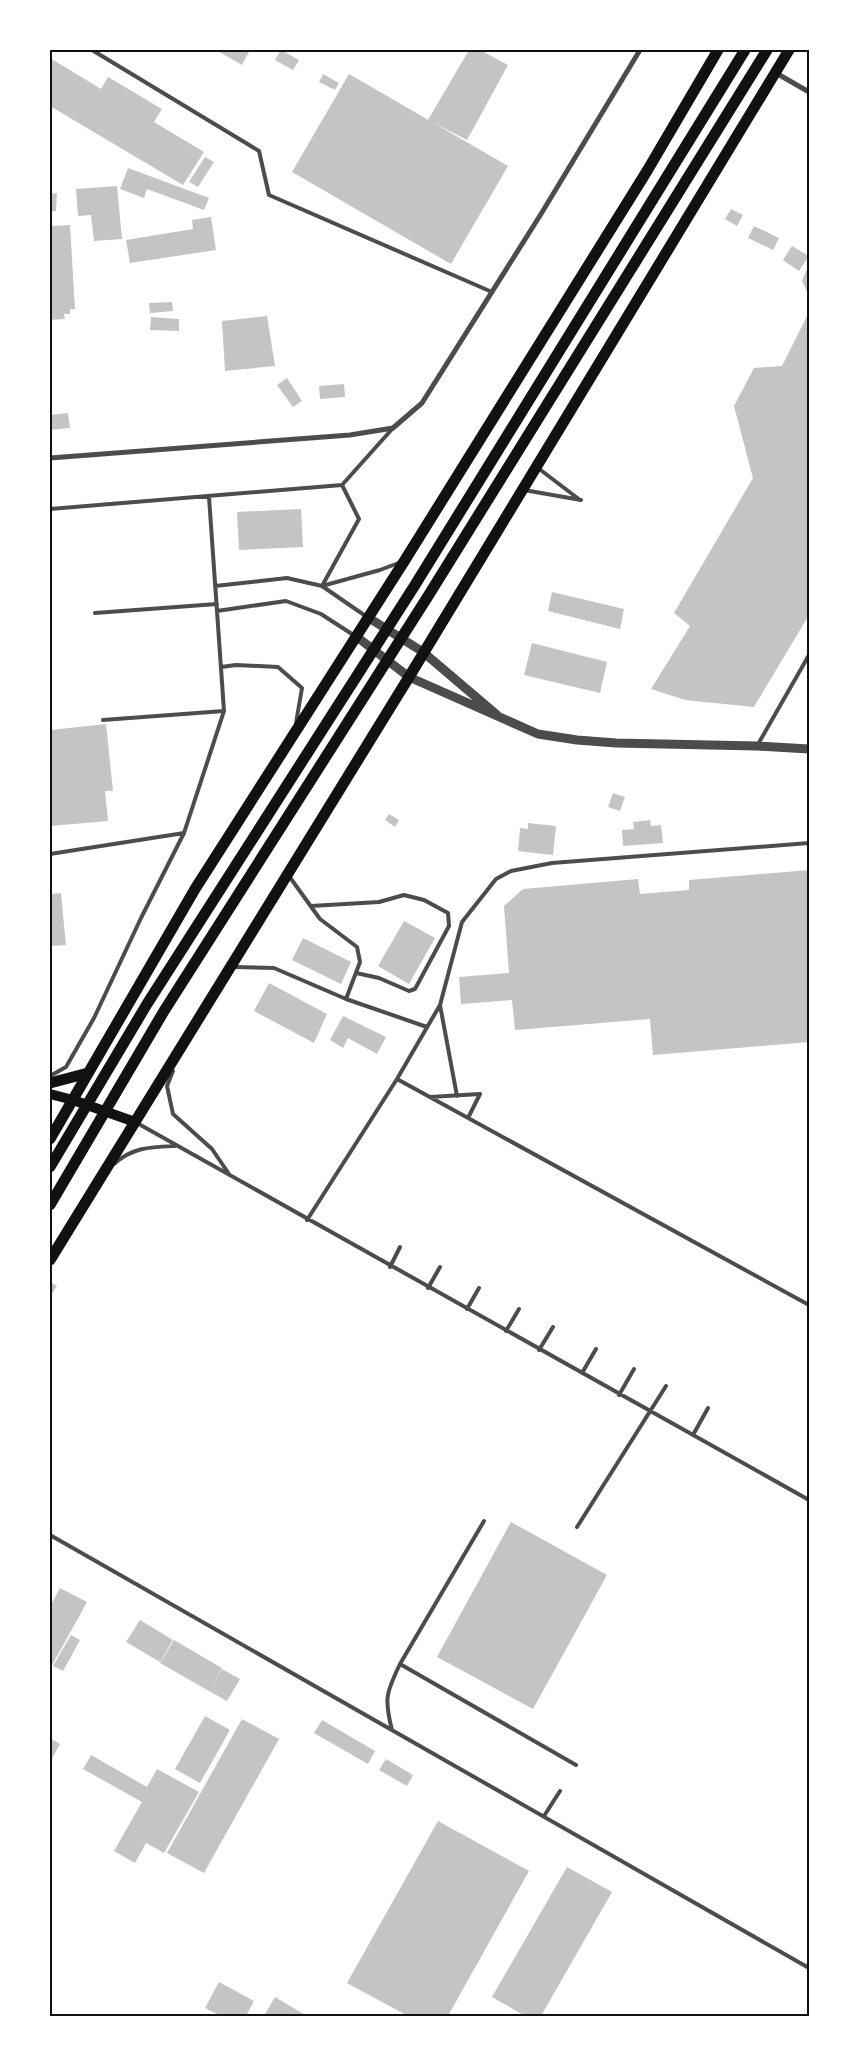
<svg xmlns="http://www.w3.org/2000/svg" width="859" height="2066" font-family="Signika,sans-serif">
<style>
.building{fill:#c4c4c4}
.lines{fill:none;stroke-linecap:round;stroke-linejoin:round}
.service{stroke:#4c4c4c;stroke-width:4}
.minor{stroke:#4c4c4c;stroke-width:5}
.tertiary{stroke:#4c4c4c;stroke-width:9}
.secondary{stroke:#111;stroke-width:10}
.primary{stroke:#111;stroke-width:11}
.neatline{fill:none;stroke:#111;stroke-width:2}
</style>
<rect width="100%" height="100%" fill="#fff"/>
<path class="building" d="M216,50H250L242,65Z
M281,50L299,60L293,70L275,60Z
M469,50H480L508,65L467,140L428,120Z
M50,58L101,89L108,77L162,109L154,122L204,152L183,185L50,106Z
M323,74L339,83L335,90L319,82Z
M349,74L508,166L451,264L292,172Z
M205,157L214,162L198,187L189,182Z
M128,168L209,198L204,210L147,189L144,198L120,189Z
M117,186L122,239L94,241L91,215L78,216L76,189Z
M57,193L56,211H50V194Z
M731,209L743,215L737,226L725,219Z
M211,217L216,250L130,263L126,240L193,229L192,220Z
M70,225L75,309H70V314H64L65,319L50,320V226Z
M754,226L779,238L773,250L748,238Z
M792,246L809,256L799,271L783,260Z
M809,264V296L802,281Z
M172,302L173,311L150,313L149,303Z
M809,312V615L754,707L685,700L651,689L690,626L674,613L753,478L734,406L754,368L782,366Z
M267,316L275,366L225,371L222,321Z
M151,317L179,319V331L150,330Z
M287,378L302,401L293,407L277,385Z
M344,384L345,397L320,399L319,386Z
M68,413L70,428L50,430V415Z
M301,509L303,547L239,550L237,512Z
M552,592L624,609L620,629L548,611Z
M532,643L607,662L600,693L524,675Z
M106,724L113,791H105L108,821L50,826V730Z
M613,793L625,797L620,811L608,807Z
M389,814L399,820L395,827L385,820Z
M650,820L651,826L661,825L663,843L623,846L622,830L634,829L633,822Z
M528,823L556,826L553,855L518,851L520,828L528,829Z
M809,870V1042L653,1055L650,1019L515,1030L512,1000L461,1004L459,977L509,973L504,906L523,889L638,879L640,894L689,890V880Z
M61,893L66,945L50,946V894Z
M404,921L435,938L409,984L378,966Z
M303,938L351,962L341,984L292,960Z
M269,983L327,1014L314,1043L254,1011Z
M343,1016L386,1037L377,1054L348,1038L343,1048L330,1040Z
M50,1282L57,1286L50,1297Z
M511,1522L607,1575L533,1709L437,1657Z
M60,1588L87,1602L50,1669V1607Z
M140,1620L173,1640L160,1662L126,1642Z
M71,1635L80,1640L63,1671L53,1666Z
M174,1640L222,1668L209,1691L160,1663Z
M222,1669L240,1679L227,1701L209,1691Z
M205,1716L230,1730L200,1783L175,1769Z
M242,1719L279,1739L204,1873L167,1853Z
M322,1720L375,1751L368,1764L314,1733Z
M50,1738L60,1744L50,1762Z
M91,1755L147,1787L157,1769L199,1792L164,1853L146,1843L135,1863L114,1851L142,1802L83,1769Z
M386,1759L413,1775L407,1786L379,1770Z
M438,1821L529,1871L448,2016H408L347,1983Z
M567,1867L612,1892L541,2016H525L492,1997Z
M219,1982L254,2001L246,2016H221L205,2008Z
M275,1997L307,2016H264Z"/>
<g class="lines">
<path class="service" d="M92,50L259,151L269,195L492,292
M538,468L580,500
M524,490L581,500
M50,509L342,485L393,428
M215,586L287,578L322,586L367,617
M322,586L359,519L342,485
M322,586L380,570L401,562
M217,611L286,601L321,614L355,636
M95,613L217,604
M221,667L236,665L278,667L302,688L296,723
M103,720L224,711
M757,746L809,655
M50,854L184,833L224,711L209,497
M311,906L379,902L404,895L424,900L448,913L449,926L415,989L409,991L379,978L356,973
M234,967L274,968L346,999L360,962L357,947L320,919L289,876
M346,999L427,1027
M173,1071L167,1086L173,1114L212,1149L229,1174
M50,1076L66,1067L94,1018L141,918L184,833
M397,1079L809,1305
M457,1096L440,1005L462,922L496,879L511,871L552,863L809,843
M430,1097L480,1094
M468,1118L480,1094
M137,1123L809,1500
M114,1164C133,1147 151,1147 175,1146
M307,1220L397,1079L440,1005
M390,1267L400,1247
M428,1288L440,1267
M467,1309L479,1288
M506,1331L519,1309
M539,1350L553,1327
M582,1373L596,1349
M619,1395L634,1369
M693,1435L708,1408
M484,1521L400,1664L576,1765
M577,1527L666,1386
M50,1535L809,1968
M392,1730C384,1699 386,1693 400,1664
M544,1816L560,1791"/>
<path class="minor" d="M776,73L809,92
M50,458L350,435L393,428L422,403L541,214L640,50"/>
<path class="tertiary" d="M369,618L423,652L497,715
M357,637L409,677L538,734L577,740L616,743L757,746L809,749"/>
<path class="secondary" d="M50,1094L73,1100L135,1122"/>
<path class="primary" d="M50,1083L88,1073
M50,1139L195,889L405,560L647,171L718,50
M50,1167L147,1004L415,585L745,50
M50,1205L164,1011L430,593L767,50
M50,1260L409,677L789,50"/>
</g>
<rect width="859" height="2066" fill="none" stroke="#ffffff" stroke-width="102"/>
<rect x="51" y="51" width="757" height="1964" class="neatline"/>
</svg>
